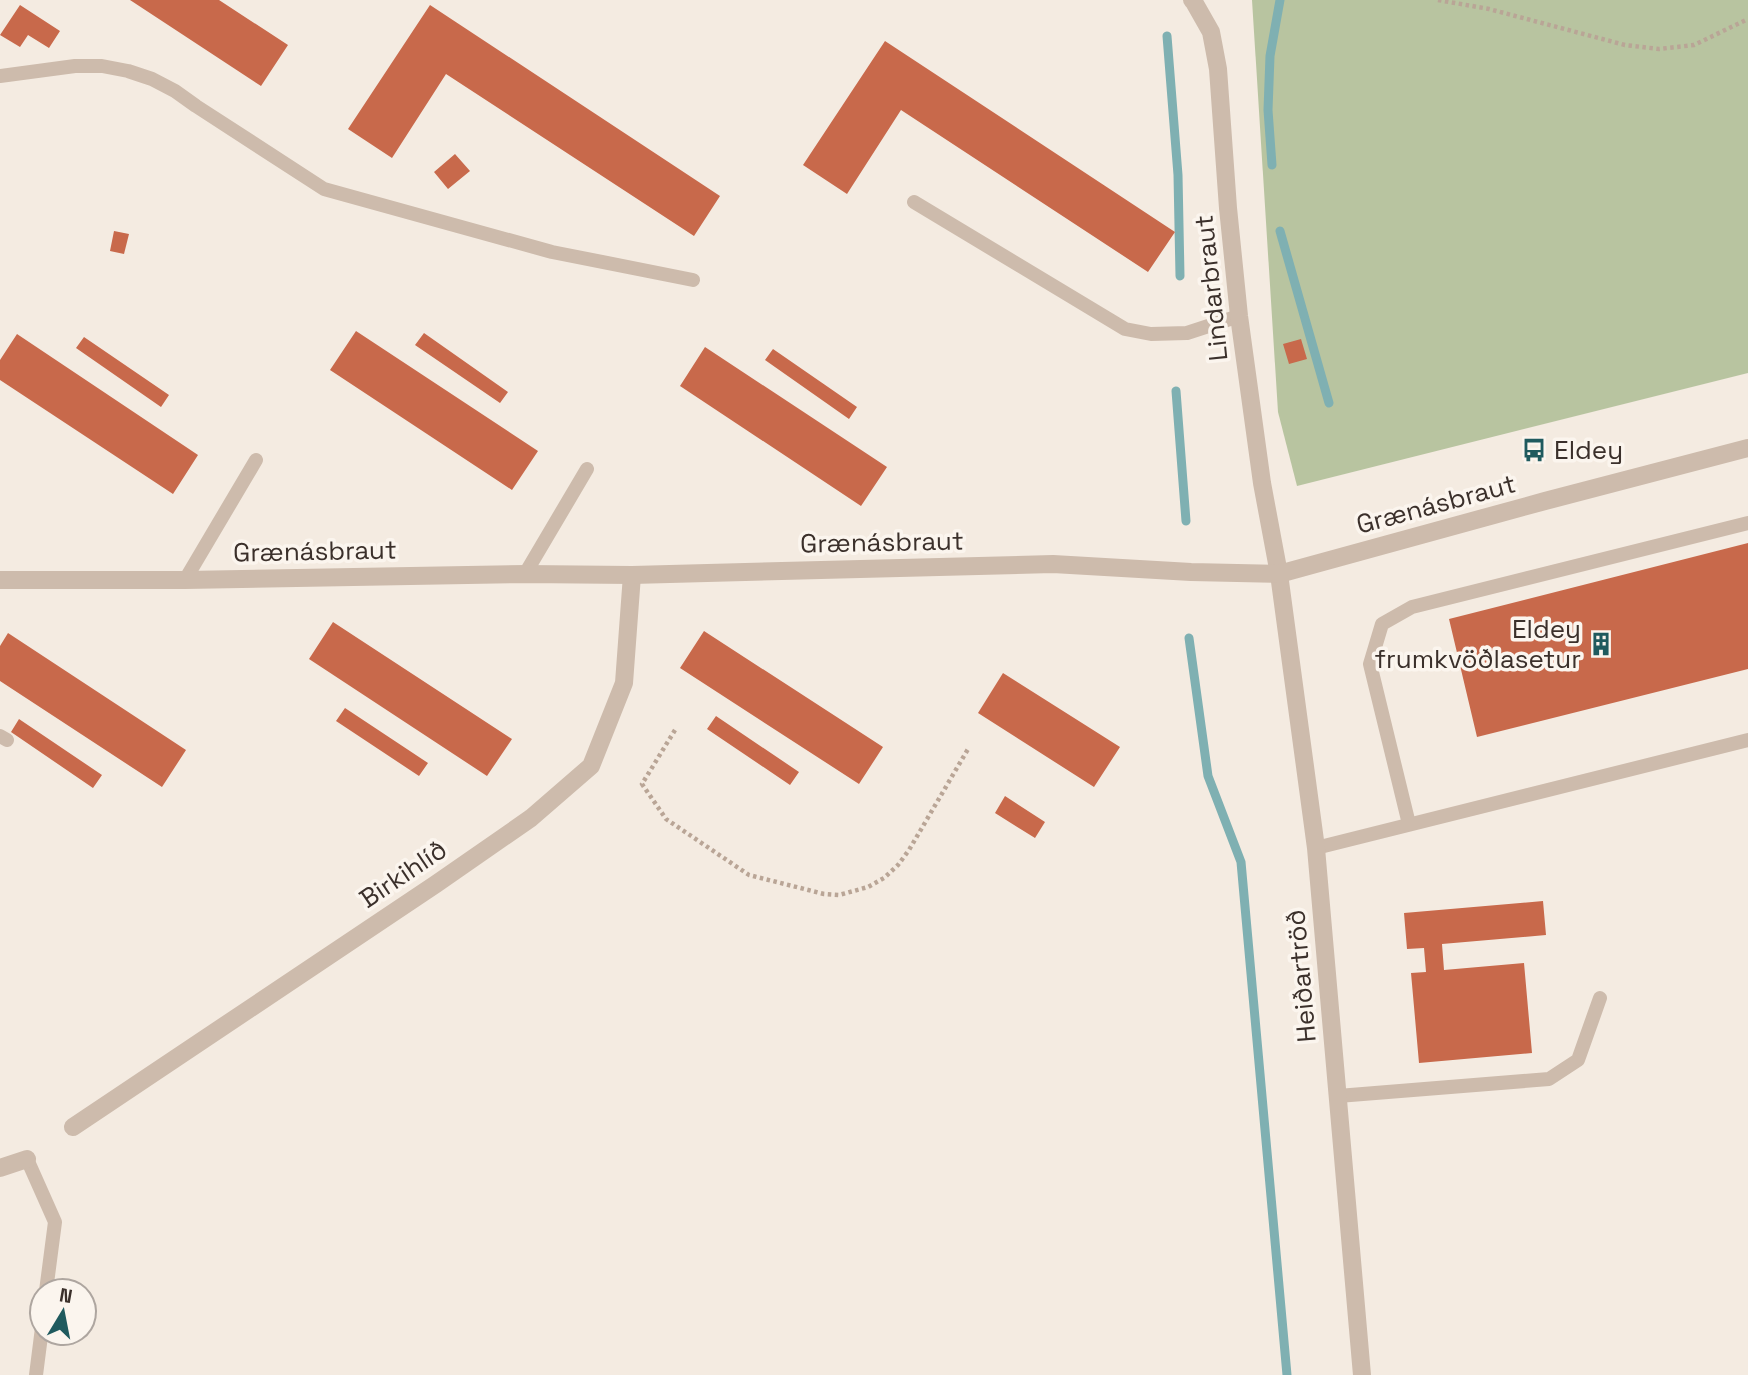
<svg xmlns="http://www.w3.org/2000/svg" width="1748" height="1375" font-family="'Space Grotesk',sans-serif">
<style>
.green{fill:#b8c4a0}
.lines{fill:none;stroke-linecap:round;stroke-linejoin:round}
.stream{stroke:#7fb0b2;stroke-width:9}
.building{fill:#c8694b}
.path{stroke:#b9a596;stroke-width:4.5;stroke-dasharray:3.5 3.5;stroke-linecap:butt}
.service{stroke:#cdbbac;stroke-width:14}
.minor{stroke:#cdbbac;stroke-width:18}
.tertiary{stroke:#cdbbac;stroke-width:18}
.labels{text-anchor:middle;stroke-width:7;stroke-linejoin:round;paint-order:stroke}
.street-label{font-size:26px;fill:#3b302b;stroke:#fbf5ee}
.poi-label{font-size:26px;fill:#3b302b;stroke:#fbf5ee;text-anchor:start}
</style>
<rect width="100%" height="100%" fill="#f4ebe1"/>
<path class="green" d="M1252,0H1748V373L1297,486L1278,412Z"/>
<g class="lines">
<path class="stream" d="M1167,36L1178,175L1180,276
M1272,165L1268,110L1270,56L1280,0
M1280,231L1329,403
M1176,391L1186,521
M1189,638L1208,776L1241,862L1287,1375"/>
</g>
<path class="building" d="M130,0H219L288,45L261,86Z
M20,5L60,31L49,48L28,35L20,47L0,35Z
M430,5L720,196L694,236L446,74L392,158L348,129Z
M885,41L1175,232L1148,272L901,110L847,194L803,165Z
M455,154L470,171L448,189L434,172Z
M114,231L129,234L124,254L110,251Z
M356,331L538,451L512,490L330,370Z
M424,333L508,392L500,403L415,345Z
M17,334L198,455L173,494L0,380V360Z
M84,337L169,395L161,407L76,348Z
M1301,339L1307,359L1289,364L1283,344Z
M705,347L887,467L861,506L680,386Z
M773,349L857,407L849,419L765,360Z
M1748,543V669L1477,737L1449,619Z
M333,622L512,739L487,776L309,659Z
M704,631L883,747L859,784L680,668Z
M8,633L186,750L162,787L0,681V646Z
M1003,673L1120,747L1094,787L978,713Z
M345,708L428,763L419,776L336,721Z
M716,716L799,772L790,785L707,729Z
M19,719L102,775L93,788L11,732Z
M1005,796L1045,822L1035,838L995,813Z
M1543,901L1546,935L1442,944L1444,970L1524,963L1532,1053L1419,1063L1411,973L1426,972L1424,948L1407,949L1404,913Z"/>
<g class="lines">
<path class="path" d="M1438,0L1489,9L1625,45L1659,49L1694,45L1748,19
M675,730L642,784L666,819L749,875L824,894L839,895L868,887L884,878L898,865L909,850L968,749"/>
<path class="service" d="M0,76L75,66H102L128,71L152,79L175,91L196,106L324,189L552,252L693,280
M914,202L1125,329L1151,334L1187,333L1239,316
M525,574L587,469
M185,580L256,460
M0,736L7,740
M1409,824L1370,664L1382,624L1412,607L1748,523
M1316,848L1748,740
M1338,1096L1549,1079L1578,1060L1600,998
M27,1159L55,1222L46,1291
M36,1375L42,1328"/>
<path class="minor" d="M1192,0L1194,2L1211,32L1218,69L1228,208L1239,316L1262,483L1279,574L1316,848L1362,1375
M73,1127L436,884L531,818L591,766L624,683L632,575
M0,1168L27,1159"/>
<path class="tertiary" d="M0,580H185L525,574L632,575L1053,564L1191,572L1279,574L1545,501L1748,448"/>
</g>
<defs>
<g id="bus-bare" transform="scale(1.89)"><path d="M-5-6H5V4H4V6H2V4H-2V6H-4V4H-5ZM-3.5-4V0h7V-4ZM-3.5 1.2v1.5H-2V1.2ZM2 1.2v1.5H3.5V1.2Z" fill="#1f5a5e" stroke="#fbf5ee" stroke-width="2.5" paint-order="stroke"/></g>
<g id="building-bare" transform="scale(1.89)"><path d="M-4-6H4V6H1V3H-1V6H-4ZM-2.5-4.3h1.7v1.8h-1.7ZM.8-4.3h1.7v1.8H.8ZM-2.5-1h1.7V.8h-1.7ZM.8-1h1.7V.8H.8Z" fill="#1f5a5e" stroke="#fbf5ee" stroke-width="2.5" paint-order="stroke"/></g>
</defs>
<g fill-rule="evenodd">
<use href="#bus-bare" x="1534" y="450"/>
<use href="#building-bare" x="1601" y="644"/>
</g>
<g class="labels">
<g class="street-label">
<text transform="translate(1211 288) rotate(-96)" y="9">Lindarbraut</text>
<text transform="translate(1436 504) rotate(-15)" y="9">Grænásbraut</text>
<text transform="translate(882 542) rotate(-1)" y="9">Grænásbraut</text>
<text transform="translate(315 551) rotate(-1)" y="9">Grænásbraut</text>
<text transform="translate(403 874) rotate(-34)" y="9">Birkihlíð</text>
<text transform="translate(1301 976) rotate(-95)" y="9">Heiðartröð</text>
</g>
<g class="poi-label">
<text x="1554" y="459">Eldey</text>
<text x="1581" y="638" text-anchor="end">Eldey<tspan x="1581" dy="30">frumkvöðlasetur</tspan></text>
</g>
</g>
<g transform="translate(63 1312) rotate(10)"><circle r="33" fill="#fbf5ee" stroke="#aea6a0" stroke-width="2"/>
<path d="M0-5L12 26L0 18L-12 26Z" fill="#1f5a5e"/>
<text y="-10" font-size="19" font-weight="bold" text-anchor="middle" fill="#3b302b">N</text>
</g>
</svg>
